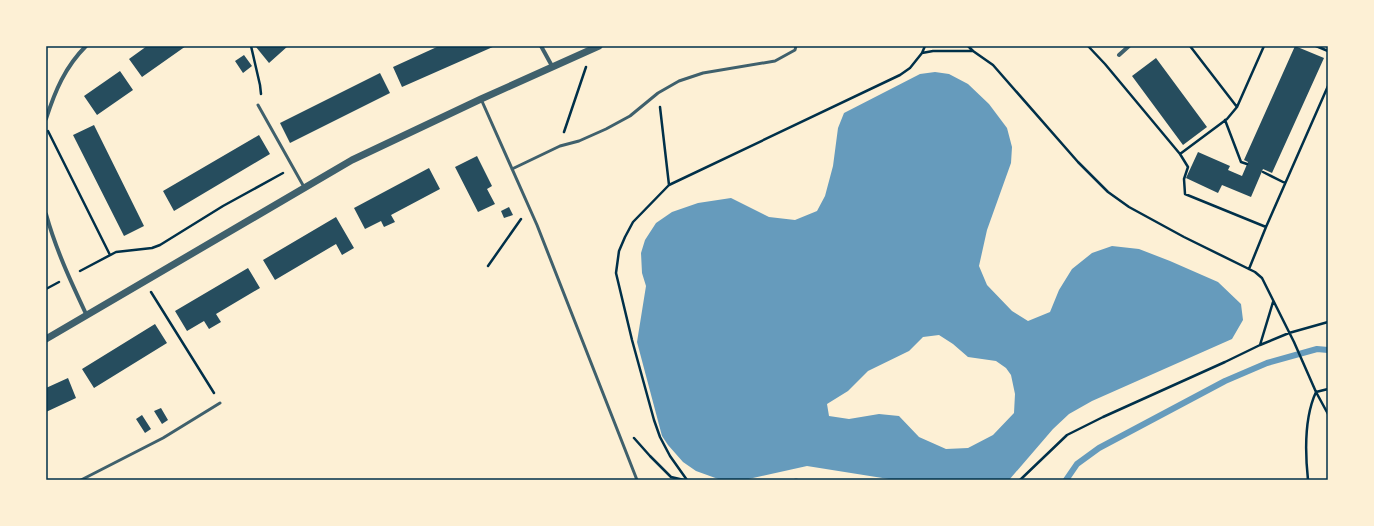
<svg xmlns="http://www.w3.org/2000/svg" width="1374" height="526" font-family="'Roboto Condensed',sans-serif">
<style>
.water{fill:#669bbc;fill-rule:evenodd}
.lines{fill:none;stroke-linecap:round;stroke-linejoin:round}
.stream{stroke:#669bbc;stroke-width:6}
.building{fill:#264d5e}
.path{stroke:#003049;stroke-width:2.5}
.service{stroke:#3f606c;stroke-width:3}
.minor{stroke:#3f606c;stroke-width:4}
.tertiary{stroke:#3f606c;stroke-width:7}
.neatline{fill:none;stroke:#003049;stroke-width:1.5}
</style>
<rect width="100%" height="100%" fill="#fdf0d5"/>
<path class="water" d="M935,72L949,74L968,84L989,104L1007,128L1012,147L1011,163L987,230L979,266L987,285L1012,311L1028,321L1050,312L1059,290L1072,269L1092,253L1112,246L1139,249L1170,261L1218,282L1241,304L1243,320L1232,339L1092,401L1069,414L1053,429L1009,480H895L807,466L744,480H721L696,471L683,462L668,445L662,436L637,342L646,286L642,273L641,253L645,240L656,223L672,212L698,203L731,198L769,217L795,220L817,211L825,196L833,166L838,128L844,113L920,74ZM939,335L953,344L968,357L996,361L1006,368L1011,375L1015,394L1014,413L993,435L968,448L946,449L919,437L899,416L879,414L849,419L829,416L827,404L848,391L868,371L909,351L923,337Z"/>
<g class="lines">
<path class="stream" d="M1066,480L1077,464L1099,448L1225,381L1267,363L1317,349L1328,350"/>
</g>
<path class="building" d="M147,46H186L142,77L129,59Z
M258,46H288L269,63L256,47Z
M439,46H495L402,87L393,67Z
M1295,46L1324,58L1272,173L1263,169L1251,197L1222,185L1218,193L1186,178L1198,152L1230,166L1228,170L1242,176L1248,162L1244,160Z
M244,55L252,66L243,73L235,61Z
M1156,58L1207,127L1183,145L1132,76Z
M120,71L133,90L97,115L84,96Z
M380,73L390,93L290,143L280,123Z
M94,125L144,226L124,236L73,135Z
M259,135L270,154L174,211L163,191Z
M477,156L492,186L487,189L495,204L478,212L455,167Z
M429,168L440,189L391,215L395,222L384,227L381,221L365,229L354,208Z
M509,207L513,215L504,218L501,211Z
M336,217L354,248L342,255L336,244L275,280L263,260Z
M248,268L260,288L216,314L221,322L209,329L204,321L187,331L175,311Z
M155,324L167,343L94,388L82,369Z
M68,378L76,398L46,412V388Z
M161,408L168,420L162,424L154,411Z
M142,415L151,429L145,433L136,419Z"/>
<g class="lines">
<path class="path" d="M251,46L260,85L261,94
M968,46L973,51L993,65L1078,162L1108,192L1129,207L1184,237L1255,272L1262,278L1294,342L1316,392C1304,418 1305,452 1308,480
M1088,46L1105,64L1180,154L1188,167L1184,179L1185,194L1266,227
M1190,46L1237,107L1264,46
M1316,46L1328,51
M922,53L925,46
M660,107L669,185
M1225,120L1241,162L1247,164
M48,131L110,255
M564,132L586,67
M1180,154L1227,119L1237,107
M1263,172L1285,183
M488,266L521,219
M1249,269L1266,227L1328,86
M80,271L116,252L152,248L160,245L223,206L283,173
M46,289L59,282
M151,292L214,393
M1260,345L1273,302
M1328,389L1316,392L1328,414
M634,438L650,456L671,477L684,480
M687,480L670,456L660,437L654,420L632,340L616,273L619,251L625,237L633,222L669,185L900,75L910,68L922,53L933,51H973
M795,480H797
M1020,480L1067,435L1103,417L1225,362L1260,345L1289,333L1328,322"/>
<path class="service" d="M481,99L537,225L637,480
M258,105L304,187
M512,169L560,146L579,141L606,129L630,116L658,93L679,81L703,73L775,61L795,50L796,46
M81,480L163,438L220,403"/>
<path class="minor" d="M541,46L552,66
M1119,55L1129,46
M46,119C55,91 65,67 86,46
M46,214C56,250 71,282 87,316"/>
<path class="tertiary" d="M46,339L352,160L481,99L599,46"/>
</g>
<rect width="1374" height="526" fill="none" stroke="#fdf0d5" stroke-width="94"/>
<rect x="47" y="47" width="1280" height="432" class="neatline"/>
</svg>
